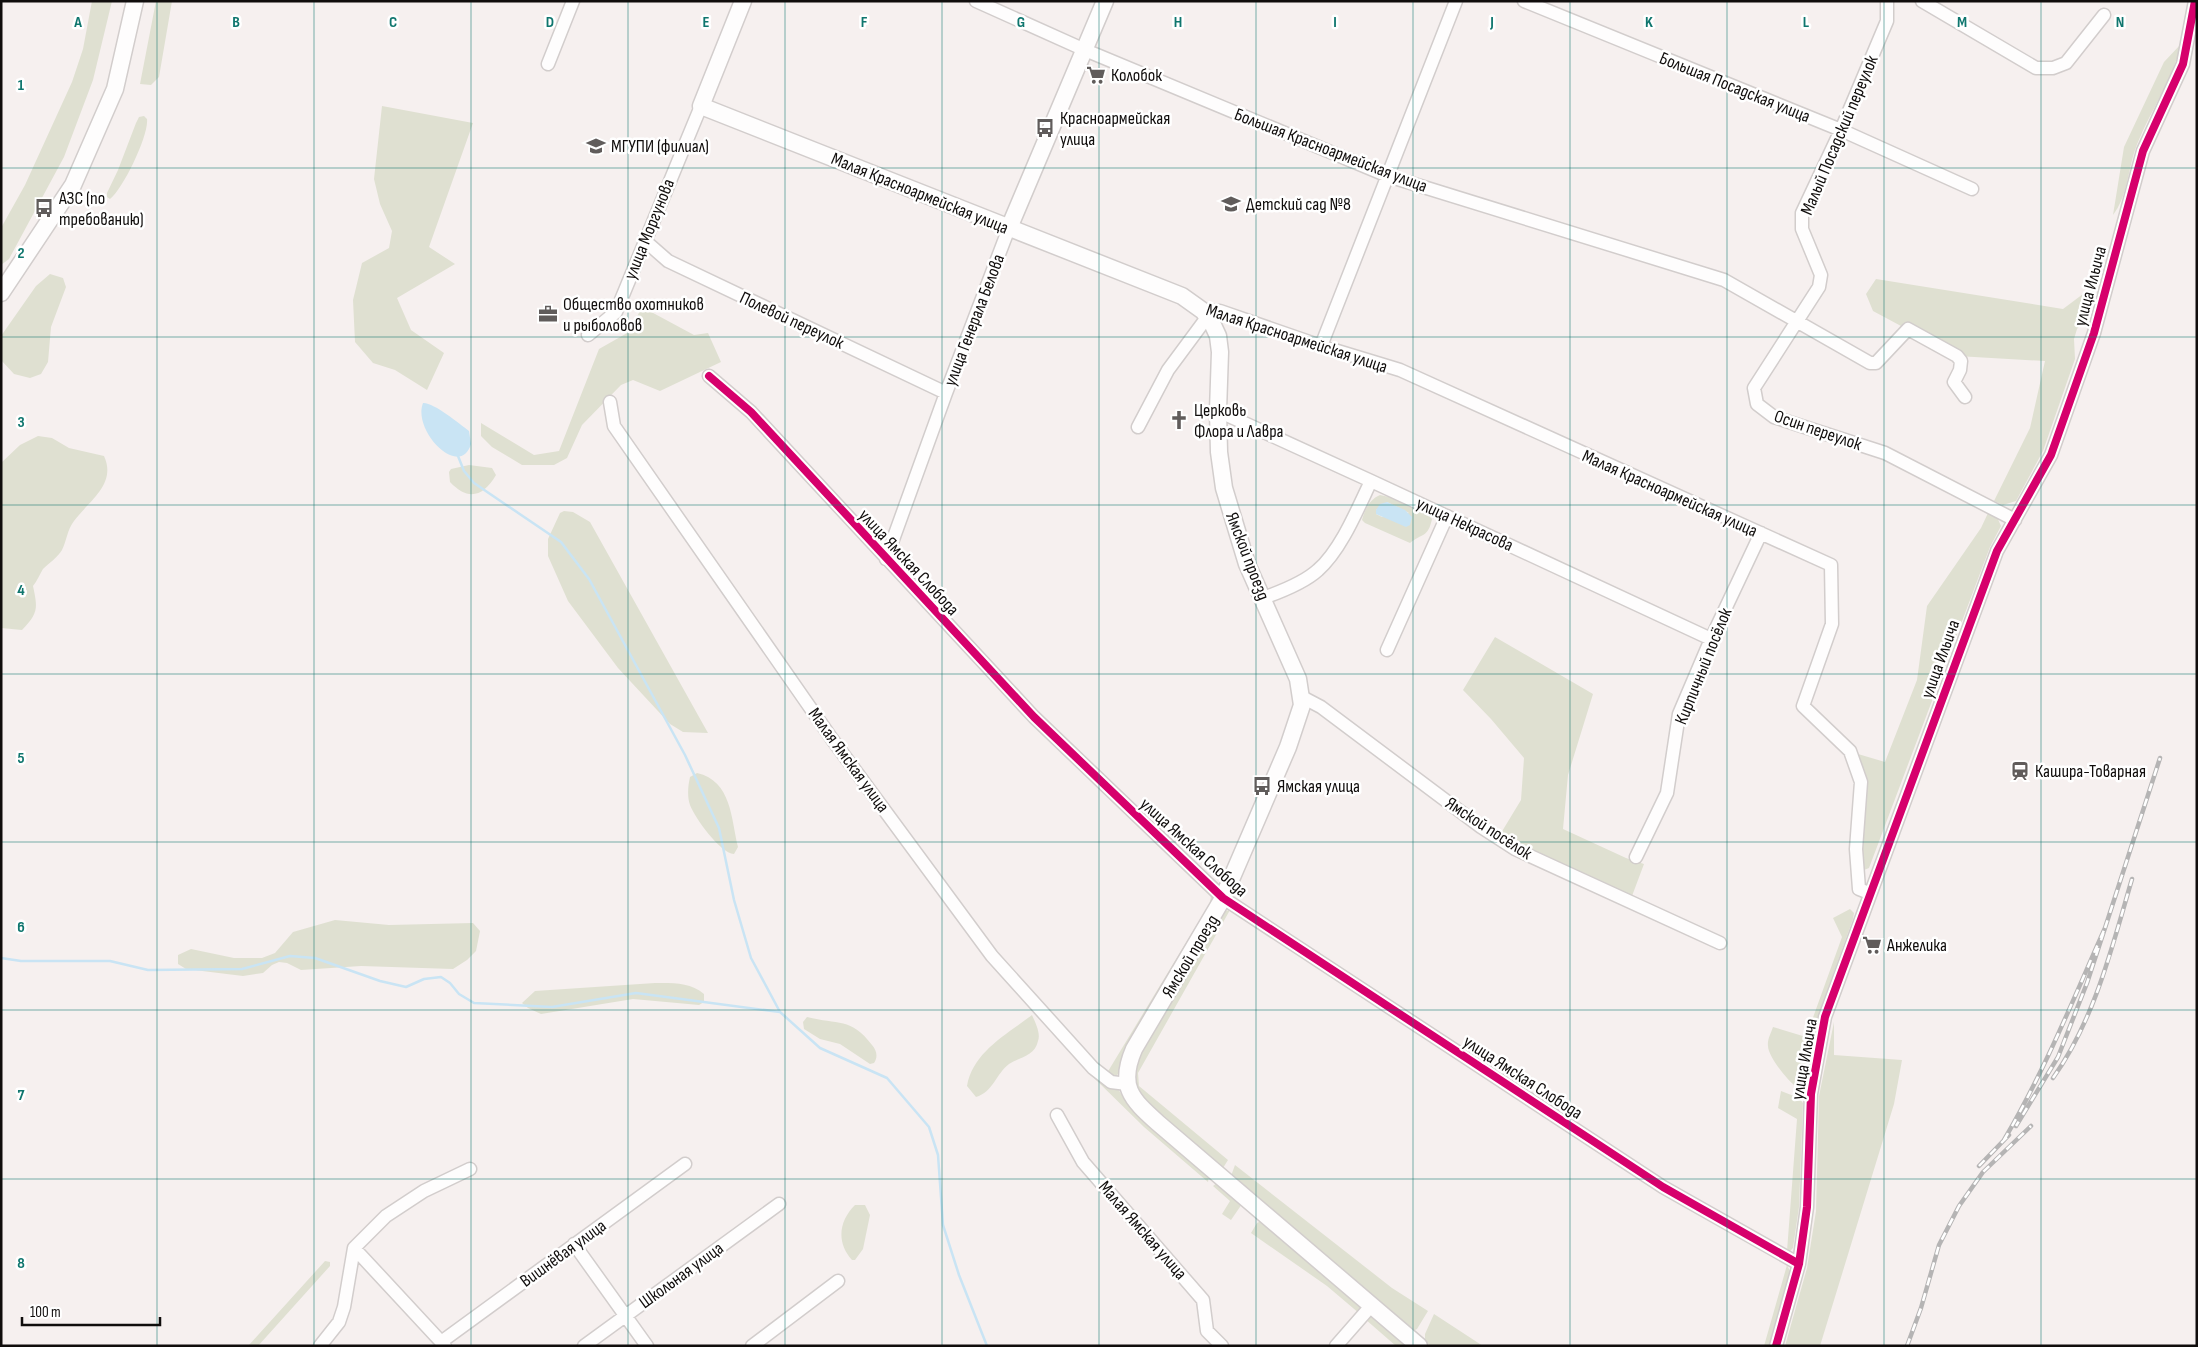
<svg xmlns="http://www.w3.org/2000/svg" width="2198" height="1347" font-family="'Sofia Sans Condensed',sans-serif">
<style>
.green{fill:#dfe0d1;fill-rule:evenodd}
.water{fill:#c9e4f4}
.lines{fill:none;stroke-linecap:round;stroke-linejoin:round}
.stream{stroke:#c9e4f4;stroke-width:2.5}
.minor-casing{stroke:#d2cdcc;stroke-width:15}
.major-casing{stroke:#d2cdcc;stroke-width:19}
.minor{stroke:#fefdfd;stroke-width:12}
.major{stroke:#fefdfd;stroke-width:16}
.rail-casing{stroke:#b5b4b4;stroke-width:4.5}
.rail{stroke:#fff;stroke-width:2.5;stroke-dasharray:8;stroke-linecap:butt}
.cycleway-casing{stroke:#fff;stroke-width:11}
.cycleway{stroke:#d6006c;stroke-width:8}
.grid{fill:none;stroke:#0f766e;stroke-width:1;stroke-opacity:0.55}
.labels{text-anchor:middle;stroke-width:5;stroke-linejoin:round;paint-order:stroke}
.poi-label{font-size:18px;fill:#100d0c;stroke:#fff;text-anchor:start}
.street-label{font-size:18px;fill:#100d0c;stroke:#fff}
.grid-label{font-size:16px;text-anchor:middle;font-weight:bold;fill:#0f766e;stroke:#fff;stroke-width:5;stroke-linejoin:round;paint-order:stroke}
</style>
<rect width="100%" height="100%" fill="#f6f0ef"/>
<path class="green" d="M92,1H112L93,80L64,157L9,259L1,265V228L25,185L72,82L83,49Z
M156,1H172L159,77L151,85L140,84Z
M2181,44C2172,82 2148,114 2135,150C2128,171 2127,197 2113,215L2124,147L2164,62Z
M382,106L473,123L429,247L455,264L397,298L411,330L444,353L427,390L395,370L373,363L355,342L353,300L362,263L389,248L392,231L380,204L374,179Z
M144,116L147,119C149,135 123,189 110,199L107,197V193L118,170L136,123L139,117Z
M50,274L63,278L66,287L51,327L48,362L41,374L30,378L14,374L1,360V336L36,286Z
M1876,279L2063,309L2095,285L2087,317L2077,329L2074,339L2075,359L2043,451L2016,501L2003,505L1994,501L2030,428L2045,361L1957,356L1873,311L1866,294Z
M642,307L694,335L708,333L721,362L660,391L633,380L621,385L582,425L567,458L554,465H522L492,447L481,436V423L534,455L559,451L599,349L629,332Z
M38,436L52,438L69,448L104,456C117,484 89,501 74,521C67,530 67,540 62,550C58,557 49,563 43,569C40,574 37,581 33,586C38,609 38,613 22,630L1,628V463L20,445Z
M469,465L492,468L496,475C483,497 468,501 450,482L449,472L451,469Z
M1380,495L1389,497L1429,516L1432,519C1428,538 1422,533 1410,543L1365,523L1362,520C1365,509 1370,499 1380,495ZM1387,502L1409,513L1382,517L1376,514V510Z
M564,511L573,512L590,522L708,733L683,732L670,724L618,668L568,601L548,556V539L560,513Z
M1988,513L1997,517L2001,526L1990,547L1869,868L1864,870C1852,848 1869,808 1867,784C1866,774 1861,763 1858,754L1885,762L1917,680L1927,606L1981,528Z
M1495,637L1593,694L1568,775L1563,829L1626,858L1644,864L1632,896L1519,844L1501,833L1521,800L1524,758L1491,719L1463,690Z
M697,773C732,781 731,819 738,847L734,854C720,853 695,818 690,805C687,796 688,786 690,777Z
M1211,895L1214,900L1122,1060L1118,1074L1114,1078L1107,1073L1210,903Z
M1850,909L1854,913L1853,919L1818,1016L1805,1080L1803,1085L1797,1087C1788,1082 1768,1056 1768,1046C1767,1040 1771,1033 1773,1027L1806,1037L1842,937L1833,918Z
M1230,910L1138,1073L1139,1086L1228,1160L1223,1168L1163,1119L1136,1091L1134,1067L1141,1052L1225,911Z
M335,920L389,925L473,923L480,931L476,951L467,960L453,969L361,966L301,970L287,963L279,962L272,965L263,973L243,976L186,969L178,964V955L191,949L234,958H262L275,953L293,932Z
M655,983C673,983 690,982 704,994V1002L699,1005L633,999L541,1014L528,1008L522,1003L535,991Z
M1032,1015C1035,1022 1041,1033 1038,1041C1035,1056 1020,1057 1009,1064C996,1074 993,1092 976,1097L967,1086C973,1052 1006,1035 1032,1015Z
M807,1017C838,1025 851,1017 872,1045C877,1051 878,1057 874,1063L870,1064L840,1044L820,1039L804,1029L803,1022Z
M1834,1022V1055L1902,1060L1894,1104L1820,1346H1785L1807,1268L1816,1211L1819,1096Z
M1096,1076L1118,1089L1127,1103L1209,1176L1208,1182L1144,1127L1093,1077Z
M1781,1091L1799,1098L1803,1103L1799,1207L1793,1248L1790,1251H1787L1797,1119L1778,1108Z
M1235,1165L1392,1288L1428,1311L1417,1329L1413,1331L1231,1176Z
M1217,1183L1242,1204L1231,1220L1222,1214L1230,1201L1213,1186Z
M855,1205H865L870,1215L863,1249L855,1260H852C836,1242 839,1221 855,1205Z
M1261,1221L1363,1307L1360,1314L1327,1286L1251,1233L1257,1223Z
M325,1261L330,1262V1266L258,1346H248Z
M1787,1265L1790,1271L1769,1346H1764Z
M1370,1314L1409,1346H1396L1365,1319Z
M1434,1314L1483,1346H1430L1425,1340V1334Z"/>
<path class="water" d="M423,403C433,402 460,424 469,431L471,444C460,480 412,431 423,403Z
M1387,502L1405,510L1412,517L1410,525L1406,527L1376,514V510L1380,504Z"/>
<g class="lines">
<path class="stream" d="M458,456L464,471L474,483L561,542L589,579L685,755L719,828L734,900L751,958L780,1012
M1,958L21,961H110L148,970L242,969L290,956L315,958L380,981L406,987L424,979L441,977L450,983L459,994L474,1003L552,1007L636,993L780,1012L820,1048L887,1078L929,1127L938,1155L943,1225L959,1275L987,1346"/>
<g class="minor-casing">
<path id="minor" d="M976,1L1085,50L1388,176L1724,280L1870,363H1876L1908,329L1957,356L1961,361L1960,370L1954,382L1965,397
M1524,1L1841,130L1972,189
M1887,1V21L1841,130L1802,213V229L1821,275L1819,287L1754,388L1757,404L1774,417L1885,453L2015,520
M1922,1L2036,68H2053L2066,63L2104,15
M548,64L573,1
M644,240L668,261L946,393
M1203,311H1220L1321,346L1400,370L1831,565L1832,624L1803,706L1850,751L1861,782L1856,849L1859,889L1869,893
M588,335L616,312L701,106
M1321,346L1456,1
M709,376L751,412L1034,717L1223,898L1663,1187L1799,1264
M610,402L614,426L832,739L992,956L1093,1068L1111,1082L1127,1084
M1218,411L1371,481L1711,639
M1138,427L1168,370L1208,316
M886,559L946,393L1009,228
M1263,598C1280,592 1305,582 1318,570C1341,550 1358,508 1371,481
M1387,650L1447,516
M1302,697L1321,707L1481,827L1515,849L1720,943
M1636,857L1667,793L1679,714L1711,639L1761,533
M1057,1115L1083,1162L1203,1300L1207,1331L1222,1346
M574,1244L647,1346
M354,1248L445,1346
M441,1342L685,1164
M320,1346L339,1322L344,1307L354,1248L386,1216L424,1191L470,1169
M584,1346L779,1204
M752,1346L838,1281
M1336,1346L1371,1306
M1776,1346L1799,1264L1807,1207L1811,1094L1825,1017L1997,551L2051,455L2094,333L2143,151L2183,64L2195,1"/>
</g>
<g class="major-casing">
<path id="major" d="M743,1L701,106L1182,296L1203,311L1212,323L1218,336L1220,352L1218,411L1219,452L1224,488L1247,564L1298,679L1302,705L1288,747L1223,898L1134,1049C1118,1086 1131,1099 1158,1123L1419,1346
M1009,228L1105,1
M1,293L73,185L115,89L135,1"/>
</g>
<use href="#minor" class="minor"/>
<use href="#major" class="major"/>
<g class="rail-casing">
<path id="rail" d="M2105,928L2160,758
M2053,1078C2095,1019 2112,947 2132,879
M2004,1140C2044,1072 2073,1000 2105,928L2087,983L2058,1057L2016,1126
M1979,1166L2009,1135
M1907,1346L1921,1308L1939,1245L1959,1206L1983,1172L2031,1126"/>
</g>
<use href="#rail" class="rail"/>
<g class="cycleway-casing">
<path id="cycleway" d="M709,376L751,412L1034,717L1223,898L1663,1187L1799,1264
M1776,1346L1799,1264L1807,1207L1811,1094L1825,1017L1997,551L2051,455L2094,333L2143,151L2183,64L2195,1"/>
</g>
<use href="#cycleway" class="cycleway"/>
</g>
<path class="grid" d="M157,1V1346M314,1V1346M471,1V1346M628,1V1346M785,1V1346M942,1V1346M1099,1V1346M1256,1V1346M1413,1V1346M1570,1V1346M1727,1V1346M1884,1V1346M2041,1V1346M1,168H2197M1,337H2197M1,505H2197M1,674H2197M1,842H2197M1,1010H2197M1,1179H2197"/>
<defs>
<g id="supermarket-bare" transform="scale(1.5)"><path d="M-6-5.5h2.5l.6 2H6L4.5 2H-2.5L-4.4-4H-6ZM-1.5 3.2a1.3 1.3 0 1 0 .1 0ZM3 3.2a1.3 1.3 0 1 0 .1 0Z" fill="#605c5b" stroke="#fff" stroke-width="2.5" paint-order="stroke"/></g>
<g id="bus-bare" transform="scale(1.5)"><path d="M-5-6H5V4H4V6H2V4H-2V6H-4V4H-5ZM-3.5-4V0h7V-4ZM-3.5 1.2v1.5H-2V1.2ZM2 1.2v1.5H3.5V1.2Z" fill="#605c5b" stroke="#fff" stroke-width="2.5" paint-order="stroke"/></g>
<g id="university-bare" transform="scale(1.5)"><path d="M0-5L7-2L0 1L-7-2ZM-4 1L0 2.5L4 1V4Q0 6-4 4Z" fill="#605c5b" stroke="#fff" stroke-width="2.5" paint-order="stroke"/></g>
<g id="school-bare" transform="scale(1.5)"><path d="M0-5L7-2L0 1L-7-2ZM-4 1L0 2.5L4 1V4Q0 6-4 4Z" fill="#605c5b" stroke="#fff" stroke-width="2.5" paint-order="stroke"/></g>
<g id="office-bare" transform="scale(1.5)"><path d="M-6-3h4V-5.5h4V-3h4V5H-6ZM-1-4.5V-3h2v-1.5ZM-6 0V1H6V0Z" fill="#605c5b" stroke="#fff" stroke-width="2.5" paint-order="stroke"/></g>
<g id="church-bare" transform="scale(1.5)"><path d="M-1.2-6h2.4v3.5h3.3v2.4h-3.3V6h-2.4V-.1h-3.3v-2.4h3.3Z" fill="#605c5b" stroke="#fff" stroke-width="2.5" paint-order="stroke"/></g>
<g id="station-bare" transform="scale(1.5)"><path d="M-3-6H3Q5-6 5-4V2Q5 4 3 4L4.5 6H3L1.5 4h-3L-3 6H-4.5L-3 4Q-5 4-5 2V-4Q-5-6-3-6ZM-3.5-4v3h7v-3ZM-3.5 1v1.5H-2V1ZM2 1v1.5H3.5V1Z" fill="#605c5b" stroke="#fff" stroke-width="2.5" paint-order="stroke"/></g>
</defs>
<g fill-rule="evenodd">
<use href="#supermarket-bare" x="1096" y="75"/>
<use href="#bus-bare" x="1045" y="128"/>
<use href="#university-bare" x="596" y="146"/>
<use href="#school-bare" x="1231" y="204"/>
<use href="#bus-bare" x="44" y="208"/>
<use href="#office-bare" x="548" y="314"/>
<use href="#church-bare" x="1179" y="420"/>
<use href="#station-bare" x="2020" y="771"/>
<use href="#bus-bare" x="1262" y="786"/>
<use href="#supermarket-bare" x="1872" y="945"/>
</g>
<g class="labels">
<g class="poi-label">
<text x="1111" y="81">Колобок</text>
<text x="1060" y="124">Красноармейская<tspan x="1060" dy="21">улица</tspan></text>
<text x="611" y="152">МГУПИ (филиал)</text>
<text x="59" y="204">АЗС (по<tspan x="59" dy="21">требованию)</tspan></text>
<text x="1246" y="210">Детский сад №8</text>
<text x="563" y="310">Общество охотников<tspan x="563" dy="21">и рыболовов</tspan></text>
<text x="1194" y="416">Церковь<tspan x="1194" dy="21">Флора и Лавра</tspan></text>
<text x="2035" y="777">Кашира-Товарная</text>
<text x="1277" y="792">Ямская улица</text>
<text x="1887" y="951">Анжелика</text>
</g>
<g class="street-label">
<text transform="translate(1735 87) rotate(22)" y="6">Большая Посадская улица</text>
<text transform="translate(1839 135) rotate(-67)" y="6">Малый Посадский переулок</text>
<text transform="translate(1331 150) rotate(21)" y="6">Большая Красноармейская улица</text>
<text transform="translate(920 193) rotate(22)" y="6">Малая Красноармейская улица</text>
<text transform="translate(649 229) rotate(-68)" y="6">улица Моргунова</text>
<text transform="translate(2090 286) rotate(-75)" y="6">улица Ильича</text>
<text transform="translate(792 320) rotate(25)" y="6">Полевой переулок</text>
<text transform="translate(974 320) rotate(-69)" y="6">улица Генерала Белова</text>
<text transform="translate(1297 338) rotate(18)" y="6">Малая Красноармейская улица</text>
<text transform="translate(1818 430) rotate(19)" y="6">Осин переулок</text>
<text transform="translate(1670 493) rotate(24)" y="6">Малая Красноармейская улица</text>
<text transform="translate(1465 524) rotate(25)" y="6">улица Некрасова</text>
<text transform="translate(1248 556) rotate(69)" y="6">Ямской проезд</text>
<text transform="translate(909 562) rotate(47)" y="6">улица Ямская Слобода</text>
<text transform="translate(1940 659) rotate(-70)" y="6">улица Ильича</text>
<text transform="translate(1703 666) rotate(-68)" y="6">Кирпичный посёлок</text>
<text transform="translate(849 760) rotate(54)" y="6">Малая Ямская улица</text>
<text transform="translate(1489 828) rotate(33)" y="6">Ямской посёлок</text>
<text transform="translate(1194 847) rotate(42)" y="6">улица Ямская Слобода</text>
<text transform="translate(1190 956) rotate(-59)" y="6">Ямской проезд</text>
<text transform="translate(1804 1059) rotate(-80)" y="6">улица Ильича</text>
<text transform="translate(1523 1077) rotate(33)" y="6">улица Ямская Слобода</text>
<text transform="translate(1143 1230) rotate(49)" y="6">Малая Ямская улица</text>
<text transform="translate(563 1253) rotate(-36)" y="6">Вишнёвая улица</text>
<text transform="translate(681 1275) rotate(-36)" y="6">Школьная улица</text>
</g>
</g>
<g class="grid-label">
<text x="78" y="27">A</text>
<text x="236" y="27">B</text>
<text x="393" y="27">C</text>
<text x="550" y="27">D</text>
<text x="706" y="27">E</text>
<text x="864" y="27">F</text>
<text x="1021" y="27">G</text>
<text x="1178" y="27">H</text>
<text x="1335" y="27">I</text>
<text x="1492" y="27">J</text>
<text x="1649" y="27">K</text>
<text x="1806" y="27">L</text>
<text x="1962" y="27">M</text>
<text x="2120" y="27">N</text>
<text x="21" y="90">1</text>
<text x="21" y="258">2</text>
<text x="21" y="427">3</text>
<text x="21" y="595">4</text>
<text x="21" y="763">5</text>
<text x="21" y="932">6</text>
<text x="21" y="1100">7</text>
<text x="21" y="1268">8</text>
</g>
<rect width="2198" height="1347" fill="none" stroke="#100d0c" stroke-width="5"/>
<path d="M22 1317v8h138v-8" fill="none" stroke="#100d0c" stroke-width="2.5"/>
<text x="30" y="1317" font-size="15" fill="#100d0c" stroke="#ffffff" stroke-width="4" paint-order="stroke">100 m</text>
</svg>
